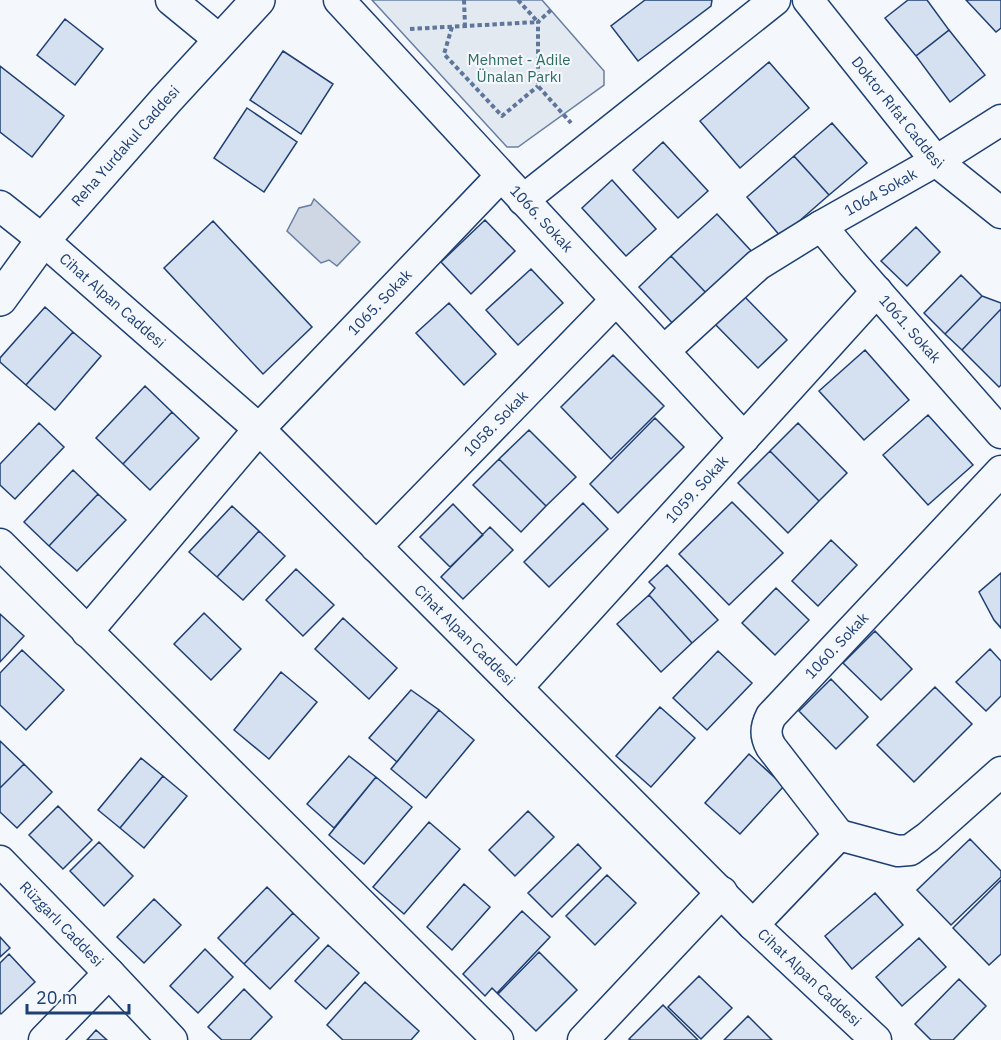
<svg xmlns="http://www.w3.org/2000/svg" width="1001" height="1040" font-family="'IBM Plex Sans',sans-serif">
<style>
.green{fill:#e3e9f0;stroke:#687fa3;stroke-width:1.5}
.water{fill:#cfd7e4;stroke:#687fa3;stroke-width:1.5}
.building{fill:#d5e0f0;stroke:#1d3f73;stroke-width:1.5}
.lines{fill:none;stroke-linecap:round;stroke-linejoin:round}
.minor-casing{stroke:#1d3f73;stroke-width:33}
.tertiary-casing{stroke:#1d3f73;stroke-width:36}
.path{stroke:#5e769c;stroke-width:4;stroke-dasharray:4.5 3;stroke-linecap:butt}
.minor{stroke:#f4f7fb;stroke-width:30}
.tertiary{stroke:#f4f7fb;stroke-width:33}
.labels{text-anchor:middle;stroke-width:4.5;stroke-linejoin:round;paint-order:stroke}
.park-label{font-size:15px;fill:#2c6c60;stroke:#f4f7fb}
.street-label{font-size:15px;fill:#1d3f73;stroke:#f4f7fb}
</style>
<rect width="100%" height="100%" fill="#f4f7fb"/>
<path class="green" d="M372,0H542L604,71V85L518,147H507Z"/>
<path class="water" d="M314,199L360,242L337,266L329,260L321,263L287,231L299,208L311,205Z"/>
<path class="building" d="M645,0H712L711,6L638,61L611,26Z
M908,0H927L949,30L916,56L885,18Z
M966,0H1001V28L996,32Z
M65,19L103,49L75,85L37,55Z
M949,30L985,75L950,102L916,56Z
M283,51L333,84L301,134L250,100Z
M769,62L809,108L740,168L700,121Z
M0,66L64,116L32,157L0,132Z
M247,108L297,142L264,192L214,158Z
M832,123L867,163L829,195L794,156Z
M663,142L708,191L678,218L633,170Z
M794,156L829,195L781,237L747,197Z
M612,180L656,229L626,256L582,208Z
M717,214L754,254L709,296L671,256Z
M485,220L515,251L471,294L441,262Z
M213,221L312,327L263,374L164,268Z
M916,227L940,252L907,286L881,261Z
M671,256L709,296L676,327L639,287Z
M531,269L563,303L518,345L486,310Z
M961,275L982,296L945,334L924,313Z
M741,293L787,340L758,368L712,321Z
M982,296L1001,303V309L962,350L945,334Z
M449,303L496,354L464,385L416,333Z
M45,307L73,332L26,385L0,362V358Z
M1001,309V385L999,387L962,350Z
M73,332L101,356L55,410L26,385Z
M865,350L909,400L864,440L819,391Z
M613,355L664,406L611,459L561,407Z
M145,386L172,412L123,464L96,438Z
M172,412L199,438L150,490L123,464Z
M928,415L973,465L928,505L883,455Z
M655,418L684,447L618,513L590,484Z
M39,423L64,447L15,499L0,485V464Z
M798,423L847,473L819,501L770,451Z
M529,430L576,477L546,506L499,459Z
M770,451L819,501L788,533L738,483Z
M499,459L546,506L521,532L473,485Z
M73,470L98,494L49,546L24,522Z
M98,494L126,520L77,571L49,546Z
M732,502L783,553L729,605L679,554Z
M583,503L608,529L549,587L524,562Z
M453,504L483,535L450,567L420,537Z
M232,506L259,531L217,577L189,552Z
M490,527L513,550L463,599L441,577Z
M259,531L285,556L243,600L217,577Z
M831,540L857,565L818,606L792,581Z
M667,565L718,620L692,643L649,595L655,588L649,582Z
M296,569L334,605L303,636L266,600Z
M1001,573V628L994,620L979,592Z
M776,588L809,620L775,655L742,623Z
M649,595L692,643L661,672L617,624Z
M204,613L241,649L211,680L174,644Z
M0,614L24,636L0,662Z
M343,618L397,668L369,699L315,649Z
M875,631L912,669L881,700L843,663Z
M990,649L1001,661V696L986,711L956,682Z
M22,650L64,690L26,730L0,705V673Z
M718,651L752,683L707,730L673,698Z
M281,672L317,702L269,759L234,730Z
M831,679L868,717L836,749L799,711Z
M935,687L972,724L914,782L877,745Z
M411,690L439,710L397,762L369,738Z
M660,707L695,738L651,787L616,756Z
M439,710L474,740L426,798L391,769Z
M0,741L24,764L0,788Z
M749,754L784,786L740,834L705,803Z
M349,756L376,777L334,828L307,804Z
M141,758L163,776L120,828L98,810Z
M24,764L52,792L17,828L0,812V788Z
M163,776L187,796L144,848L120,828Z
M376,777L412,807L364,864L329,835Z
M58,806L92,840L63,869L29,835Z
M528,811L554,837L515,876L489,850Z
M429,822L460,849L404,914L373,887Z
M970,839L1001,871V877L951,925L917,890Z
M99,842L133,876L104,906L70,871Z
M578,844L601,868L552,917L528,893Z
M607,875L636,903L595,945L566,916Z
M1001,880V954L989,965L953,928Z
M464,884L490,907L452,950L427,927Z
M267,887L293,913L244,964L218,938Z
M875,893L903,925L852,969L825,936Z
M154,899L181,925L144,963L117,937Z
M522,911L550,937L497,993L492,988L485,996L463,974Z
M293,913L319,938L270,989L244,964Z
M0,937L10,948L0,957Z
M919,938L946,967L902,1006L876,977Z
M328,945L359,973L326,1009L295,981Z
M205,949L233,977L198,1013L170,986Z
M539,952L577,990L536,1031L498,994Z
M9,954L35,982L1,1014L0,1013V963Z
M699,976L732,1008L701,1039L668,1007Z
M959,979L986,1006L953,1040H931L915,1024Z
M365,982L419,1031L411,1040H343L327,1025Z
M244,989L272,1017L250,1040H222L208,1027Z
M663,1005L698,1040H631L629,1039Z
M748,1016L772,1040H724Z
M96,1030L107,1040H87Z"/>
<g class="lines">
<g class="minor-casing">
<g id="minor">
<path d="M171,0L221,41"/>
<path id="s1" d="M339,0L744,438"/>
<path id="s2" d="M808,0L936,161L1001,213"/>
<path d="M523,200L775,0"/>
<path id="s3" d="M0,206L43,240L259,429L753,925L876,1040"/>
<path id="s4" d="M821,226L852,263L1001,433"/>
<path id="s5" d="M664,351L758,265L821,226L936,161L1001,120"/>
<path d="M0,544L498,1040"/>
<path id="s6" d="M376,547L616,300"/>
<path id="s7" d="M87,632L259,429L501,176"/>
<path id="s8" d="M517,688L877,291"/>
<path id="s9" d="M839,835L771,747C765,736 765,728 771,716L1001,471"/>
<path d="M839,835L898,851L910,850L928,837L1001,772"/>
<path id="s10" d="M0,861L109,973L172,1040"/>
<path d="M753,925L839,835"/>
<path d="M44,1040L109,973"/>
<path d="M583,1040L722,892"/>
</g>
</g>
<g class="tertiary-casing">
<g id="tertiary">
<path id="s11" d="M0,299L43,240L166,100L258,0"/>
</g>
</g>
<path class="path" d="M464,0L465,26
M518,0L537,21
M551,10L538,22V86L571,123
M452,27L444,54L502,116L538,86
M410,29L538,22"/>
<use href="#minor" class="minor"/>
<use href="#tertiary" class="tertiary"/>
</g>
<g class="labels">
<g class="park-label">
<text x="519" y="65">Mehmet - Adile<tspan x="519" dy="17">Ünalan Parkı</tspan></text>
</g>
<g class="street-label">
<text dy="5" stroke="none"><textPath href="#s2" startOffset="144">Doktor Rıfat Caddesi</textPath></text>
<text dy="5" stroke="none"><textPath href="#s11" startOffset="198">Reha Yurdakul Caddesi</textPath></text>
<text dy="5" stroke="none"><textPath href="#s5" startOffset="270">1064 Sokak</textPath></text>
<text dy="5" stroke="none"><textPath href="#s1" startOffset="298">1066. Sokak</textPath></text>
<text dy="5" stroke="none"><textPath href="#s3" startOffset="147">Cihat Alpan Caddesi</textPath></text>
<text dy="5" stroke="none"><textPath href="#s7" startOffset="441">1065. Sokak</textPath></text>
<text dy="5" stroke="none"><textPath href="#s4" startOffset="136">1061. Sokak</textPath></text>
<text dy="5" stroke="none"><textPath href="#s6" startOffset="172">1058. Sokak</textPath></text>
<text dy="5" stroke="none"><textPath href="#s8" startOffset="268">1059. Sokak</textPath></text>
<text dy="5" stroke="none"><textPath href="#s3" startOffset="633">Cihat Alpan Caddesi</textPath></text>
<text dy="5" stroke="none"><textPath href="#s9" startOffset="240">1060. Sokak</textPath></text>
<text dy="5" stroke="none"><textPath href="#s10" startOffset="88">Rüzgarlı Caddesi</textPath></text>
<text dy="5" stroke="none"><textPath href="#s3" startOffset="1119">Cihat Alpan Caddesi</textPath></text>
</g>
</g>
<path d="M27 1004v9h102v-9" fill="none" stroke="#1d3f73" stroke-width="3"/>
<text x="36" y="1004" font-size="18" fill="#1d3f73" stroke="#f4f7fb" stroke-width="4.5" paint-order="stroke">20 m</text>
</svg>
